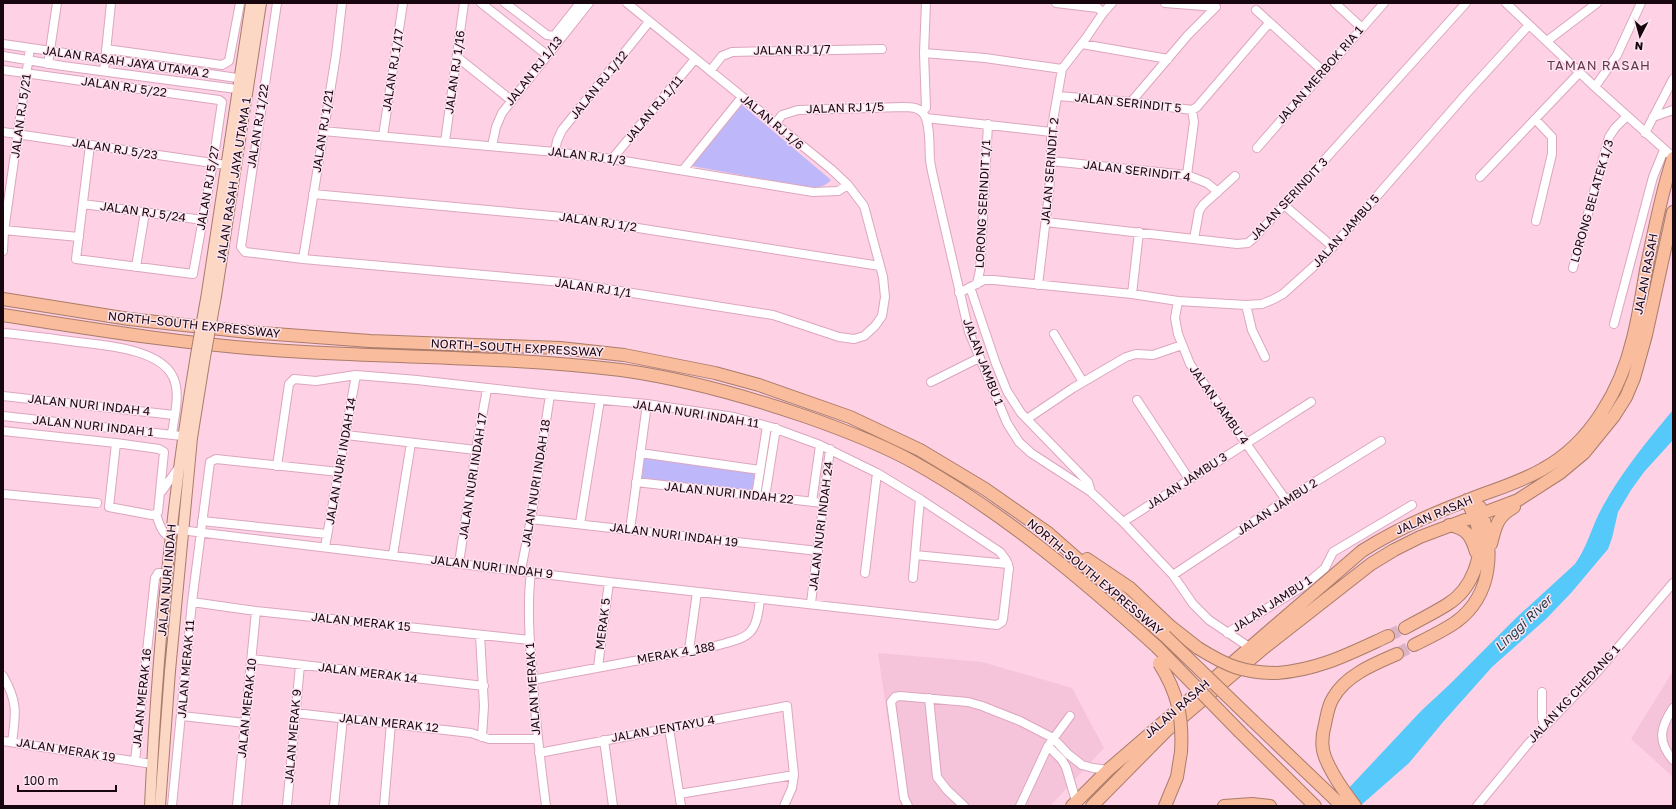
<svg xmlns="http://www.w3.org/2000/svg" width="1676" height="809" font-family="'Golos Text',sans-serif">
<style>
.built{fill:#f5c3da}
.green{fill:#beb7f9}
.water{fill:#54c9fa}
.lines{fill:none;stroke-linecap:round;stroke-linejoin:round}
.highway-tunnel{stroke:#dcb3c5;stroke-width:12;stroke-dasharray:12 6;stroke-linecap:butt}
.minor-casing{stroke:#dca6bf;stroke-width:10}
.major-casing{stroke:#aa7c6b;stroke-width:12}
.highway-casing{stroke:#aa7c6b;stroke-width:14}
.minor{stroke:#fff;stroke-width:8}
.major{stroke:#fbd7c4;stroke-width:10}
.highway{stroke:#f9bc9c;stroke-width:12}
.major-bridge-casing{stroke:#aa7c6b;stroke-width:12;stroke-linecap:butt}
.highway-bridge-casing{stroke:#aa7c6b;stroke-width:14;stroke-linecap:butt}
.major-bridge{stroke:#fbd7c4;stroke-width:10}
.highway-bridge{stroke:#f9bc9c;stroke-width:12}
.labels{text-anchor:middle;stroke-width:3;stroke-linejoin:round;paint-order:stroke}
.street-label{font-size:12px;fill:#18060f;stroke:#fde5f0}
.neighbourhood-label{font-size:13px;letter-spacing:1px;fill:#66384f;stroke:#fde5f0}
.water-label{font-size:13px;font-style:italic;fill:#1d3642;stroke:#fde5f0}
</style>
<rect width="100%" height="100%" fill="#fed1e5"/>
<path class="built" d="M878,653L982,662L1072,688L1104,748L1050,806H903L900,803Z
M1673,671V777L1631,739Z"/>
<path class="green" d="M742,105L831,180C822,190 813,187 800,186L692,166Z
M644,457L755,472L752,492L642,478Z"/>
<path class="water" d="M1673,410V440L1644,472L1631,490L1618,512L1612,538L1608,549L1571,593L1546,619L1492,667L1443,722L1409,763L1360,806H1332L1421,711L1449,685L1516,618L1575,564C1588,546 1592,525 1603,506C1622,471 1648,440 1673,410Z"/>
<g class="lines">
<path class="highway-tunnel" d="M1388,636L1405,628
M1397,654L1414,645"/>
<g class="minor-casing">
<path id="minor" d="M277,3L241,247L245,252L303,259L562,282L773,315L839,337L854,339L864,336L875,326L882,316L885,297L883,277L864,206L848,185L831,169L627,3
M481,3L547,55
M505,3L547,35L554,36L580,3
M1056,3L1098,8L1103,13
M1335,3L1362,28
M1506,3L1595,87L1673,157
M1256,10L1323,71
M1547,41L1597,3
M3,44L244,79
M1082,44L1168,59
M106,49L222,65L229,61L240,3
M924,53L985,58L1062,69
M3,56L63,66L244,90
M457,57L511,100
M48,64L57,3
M3,70L219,100L222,102L213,163L193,274L76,259L90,145
M104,71L111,3
M710,71L722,56L732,52L882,49
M1595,87L1617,55L1641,3
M1058,96L1131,102L1192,110L1197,107L1269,23
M1131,102L1188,35L1216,7L1165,3
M921,111L926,108L924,53L926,3
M1653,117L1673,110
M926,118L1051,132
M1535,119L1552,137V154L1536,221
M775,124L782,115L798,110L903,107C910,107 918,107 923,113C931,122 929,148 930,160C931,168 933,176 935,185L969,332L1007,423L1019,442L1031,453L1091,492L1123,522L1173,575L1193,604L1209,620L1249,647
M323,131L555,152L612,159L813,192L838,191L848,185
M3,132L226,165
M1645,133L1673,79
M383,136L403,3
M445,142L464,3
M492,146L496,127L502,113L589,3
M1257,148L1384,3
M555,152L557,141L562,130L649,22
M612,159L695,59
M1051,161L1187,175L1207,183L1218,192
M683,170L742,97
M1187,175L1194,122L1192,110
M1480,177L1580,72
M313,194L574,218L880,266
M83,204L203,220
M1284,205L1333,247
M1046,222L1237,244L1248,243L1255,237L1466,3
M3,230L79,237
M1194,239L1199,211L1203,205L1235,176
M3,251L4,231L30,48
M303,259L336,55L342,3
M136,267L145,212
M1573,268L1609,137L1615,128L1627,116
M977,284L980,270L988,124
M1038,285L1049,193L1051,161V132L1062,69L1086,38L1103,13L1112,3
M970,287L996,364L1007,391L1021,413L1088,482L1091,492
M959,293L984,280H994L1132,294L1178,301L1246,305L1262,304L1274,299L1283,294L1322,259L1466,94L1529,25
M1132,294L1139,232
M1178,301L1175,318L1178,334L1190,364L1286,500
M1246,305L1252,330L1265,357
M1614,324L1653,177L1664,150
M3,333C25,335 48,338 70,341C98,345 159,347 173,377C181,393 174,417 172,434
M1054,334L1083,382
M931,382L979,358
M3,396L174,415
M1137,400L1189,479
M3,416L182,436
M1027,419L1073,388L1126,357L1136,354L1153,355L1182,345
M3,431L116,443
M346,435L476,450
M640,453L760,470
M636,482L823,503
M162,491L179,467
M3,494L97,503
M756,496L767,426
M765,497L776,428
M812,502L820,445
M156,514L152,515L109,507L116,443L159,449L164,452L158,512L156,514C159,523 162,535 171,537
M531,519L818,551
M202,521L327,534
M1123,522L1311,402
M580,524L600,400
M172,529L609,582L997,625L1002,622L1003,619L1009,568L1006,560L1000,552L920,499L877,473L820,445L771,427L734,417L647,404L550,395L417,380L356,375L316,381L294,379L289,384L277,466
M630,530L647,404
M325,547L356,375
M393,555L411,443
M915,555L1008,564
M459,563L476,450L487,389
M521,570L531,519L550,395
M531,572C527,604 529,637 532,669C535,715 540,760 546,806
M865,573L877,473
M1173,575L1286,500L1381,441
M913,578L920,499
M192,602L256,611L530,640
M811,603L830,449
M1227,633L1305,585L1325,568L1333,552L1412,505
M480,635L484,706L482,737
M689,650L697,592
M252,659L484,686
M598,667L609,582
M3,676C18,702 16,713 12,742
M532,680L715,646C750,637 756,636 760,599
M1542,692V718L1544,727
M929,698L937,777L947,790L964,806
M1673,708C1660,728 1657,741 1673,760
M295,713L471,733L489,739H537
M182,716L245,723
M669,728L681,806
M604,740L613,806
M3,741L152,764
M1048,746L1062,760L1066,767L1076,801
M539,753L787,706L794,775L792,788L784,806
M135,761L155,578L158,573H168
M679,794L794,775
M172,806L192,602L210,462L216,459L339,472
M237,806L256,611
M287,806L300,665
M334,806L343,718
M384,806L391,723
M908,806L904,798L891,702L895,697L900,696L968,702L982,706L1020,721L1053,738L1068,754L1082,765L1093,768L1108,770
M1020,806L1048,746L1070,716
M1477,806L1528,744L1597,672L1673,583"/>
</g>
<g class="major-casing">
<path id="major" d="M207,293L251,3
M216,296L261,3
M150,806C157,656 171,503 196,355
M160,806L170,671L192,438L205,357"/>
</g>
<g class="highway-casing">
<path id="highway" d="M3,299L129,319L248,332L370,341L560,348L624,355L715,373L759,385L850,417L920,450L985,489L1048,533L1165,636
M3,315C103,331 203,347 305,352C410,358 517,357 621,370C685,379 746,396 807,417C844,430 881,444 915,463C1004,513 1082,579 1157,647
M1449,525C1467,529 1471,535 1476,552
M1491,544C1496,525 1497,517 1514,507
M1087,559L1130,588L1170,626L1198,648
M1405,628C1419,620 1434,613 1448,604C1472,589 1484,556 1478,529C1476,519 1471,509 1467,500
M1414,645C1428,638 1443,631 1456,622C1494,594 1494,547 1480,507
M1277,673C1319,670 1351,653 1388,636
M1253,721L1342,806
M1240,732L1315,806
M1072,806L1108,770L1362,551C1395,530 1431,514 1468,500C1493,490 1519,483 1543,469C1591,443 1621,389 1633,338C1639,315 1642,292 1646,270C1654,232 1661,194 1673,158
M1092,806L1166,731L1265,647L1371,564L1394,550L1420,537L1518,500L1560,473L1584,453L1614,416L1626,397L1634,378L1646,335L1673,212
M1165,806L1177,777L1181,752
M1224,806L1252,804L1270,806
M1355,806C1344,791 1332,775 1325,757C1321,747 1322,735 1325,724C1327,715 1328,706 1333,698C1346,675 1374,664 1397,654"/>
</g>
<use href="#minor" class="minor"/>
<use href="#major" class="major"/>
<use href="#highway" class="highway"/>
<g class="major-bridge-casing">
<path id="major-bridge" d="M196,355L207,293
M205,357L216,296"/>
</g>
<g class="highway-bridge-casing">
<path id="highway-bridge" d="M1165,636L1253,721
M1157,647L1240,732
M1198,648C1227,666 1243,673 1277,673
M1159,663C1178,693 1183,717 1181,752"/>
</g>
<use href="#major-bridge" class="major-bridge"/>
<use href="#highway-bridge" class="highway-bridge"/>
</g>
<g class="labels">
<g class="street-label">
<text transform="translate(792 50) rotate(-1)" y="4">JALAN RJ 1/7</text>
<text transform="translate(126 62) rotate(8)" y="4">JALAN RASAH JAYA UTAMA 2</text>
<text transform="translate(393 70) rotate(-81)" y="4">JALAN RJ 1/17</text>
<text transform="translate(534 71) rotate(-52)" y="4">JALAN RJ 1/13</text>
<text transform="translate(455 72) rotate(-82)" y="4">JALAN RJ 1/16</text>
<text transform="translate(1320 75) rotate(-49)" y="4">JALAN MERBOK RIA 1</text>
<text transform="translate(599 85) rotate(-51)" y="4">JALAN RJ 1/12</text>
<text transform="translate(124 87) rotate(8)" y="4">JALAN RJ 5/22</text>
<text transform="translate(1128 103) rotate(6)" y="4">JALAN SERINDIT 5</text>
<text transform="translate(845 108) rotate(-2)" y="4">JALAN RJ 1/5</text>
<text transform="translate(654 109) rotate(-50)" y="4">JALAN RJ 1/11</text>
<text transform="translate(21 116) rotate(-82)" y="4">JALAN RJ 5/21</text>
<text transform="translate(772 122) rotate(40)" y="4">JALAN RJ 1/6</text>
<text transform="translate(258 126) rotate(-81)" y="4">JALAN RJ 1/22</text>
<text transform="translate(323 131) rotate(-81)" y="4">JALAN RJ 1/21</text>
<text transform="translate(115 149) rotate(9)" y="4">JALAN RJ 5/23</text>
<text transform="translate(587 156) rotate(7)" y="4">JALAN RJ 1/3</text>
<text transform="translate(1050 171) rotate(-85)" y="4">JALAN SERINDIT 2</text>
<text transform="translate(1137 171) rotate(7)" y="4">JALAN SERINDIT 4</text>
<text transform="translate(234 180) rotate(-81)" y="4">JALAN RASAH JAYA UTAMA 1</text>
<text transform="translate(208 188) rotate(-80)" y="4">JALAN RJ 5/27</text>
<text transform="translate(1289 199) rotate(-47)" y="4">JALAN SERINDIT 3</text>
<text transform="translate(1592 201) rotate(-74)" y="4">LORONG BELATEK 1/3</text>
<text transform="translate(983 204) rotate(-87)" y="4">LORONG SERINDIT 1/1</text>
<text transform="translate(143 212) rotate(8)" y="4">JALAN RJ 5/24</text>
<text transform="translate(598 222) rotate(8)" y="4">JALAN RJ 1/2</text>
<text transform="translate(1346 231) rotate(-48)" y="4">JALAN JAMBU 5</text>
<text transform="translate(1646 274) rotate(-79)" y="4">JALAN RASAH</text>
<text transform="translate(593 288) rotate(8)" y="4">JALAN RJ 1/1</text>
<text transform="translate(194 325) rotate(6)" y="4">NORTH–SOUTH EXPRESSWAY</text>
<text transform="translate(517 348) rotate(3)" y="4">NORTH–SOUTH EXPRESSWAY</text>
<text transform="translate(983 362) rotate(69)" y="4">JALAN JAMBU 1</text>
<text transform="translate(89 405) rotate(6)" y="4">JALAN NURI INDAH 4</text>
<text transform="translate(1219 405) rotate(55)" y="4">JALAN JAMBU 4</text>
<text transform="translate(696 414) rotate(9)" y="4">JALAN NURI INDAH 11</text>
<text transform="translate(93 426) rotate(6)" y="4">JALAN NURI INDAH 1</text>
<text transform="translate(341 461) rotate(-80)" y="4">JALAN NURI INDAH 14</text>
<text transform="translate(473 476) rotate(-81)" y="4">JALAN NURI INDAH 17</text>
<text transform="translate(1187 481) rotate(-33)" y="4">JALAN JAMBU 3</text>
<text transform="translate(536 483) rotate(-81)" y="4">JALAN NURI INDAH 18</text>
<text transform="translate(729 493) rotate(6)" y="4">JALAN NURI INDAH 22</text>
<text transform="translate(1277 507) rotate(-33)" y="4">JALAN JAMBU 2</text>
<text transform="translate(1434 515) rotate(-23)" y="4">JALAN RASAH</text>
<text transform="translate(821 526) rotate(-83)" y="4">JALAN NURI INDAH 24</text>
<text transform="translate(674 535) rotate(7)" y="4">JALAN NURI INDAH 19</text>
<text transform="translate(492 567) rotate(7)" y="4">JALAN NURI INDAH 9</text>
<text transform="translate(1095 577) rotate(40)" y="4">NORTH–SOUTH EXPRESSWAY</text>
<text transform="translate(167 580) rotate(-85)" y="4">JALAN NURI INDAH</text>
<text transform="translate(1272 604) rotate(-33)" y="4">JALAN JAMBU 1</text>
<text transform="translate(361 622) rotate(6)" y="4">JALAN MERAK 15</text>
<text transform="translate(603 624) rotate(-83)" y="4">MERAK 5</text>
<text transform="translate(676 653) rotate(-10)" y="4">MERAK 4_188</text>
<text transform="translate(186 669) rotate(-85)" y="4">JALAN MERAK 11</text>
<text transform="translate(368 673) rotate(7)" y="4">JALAN MERAK 14</text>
<text transform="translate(533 689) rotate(-94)" y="4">JALAN MERAK 1</text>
<text transform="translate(1574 694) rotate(-47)" y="4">JALAN KG CHEDANG 1</text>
<text transform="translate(142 698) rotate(-84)" y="4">JALAN MERAK 16</text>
<text transform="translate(247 708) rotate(-84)" y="4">JALAN MERAK 10</text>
<text transform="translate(1177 709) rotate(-41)" y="4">JALAN RASAH</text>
<text transform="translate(389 723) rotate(6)" y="4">JALAN MERAK 12</text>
<text transform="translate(663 729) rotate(-10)" y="4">JALAN JENTAYU 4</text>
<text transform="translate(293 736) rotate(-85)" y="4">JALAN MERAK 9</text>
<text transform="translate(66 750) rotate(9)" y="4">JALAN MERAK 19</text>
</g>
<g class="neighbourhood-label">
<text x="1599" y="70">TAMAN RASAH</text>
</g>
<g class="water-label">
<text transform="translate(1523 623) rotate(-44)" y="5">Linggi River</text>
</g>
</g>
<rect width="1676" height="809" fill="none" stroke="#18060f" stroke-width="8"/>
<g transform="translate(1640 36) rotate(186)" stroke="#fde5f0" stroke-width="3" paint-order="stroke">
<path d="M0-3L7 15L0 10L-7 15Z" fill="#18060f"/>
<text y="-6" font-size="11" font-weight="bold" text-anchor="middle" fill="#18060f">N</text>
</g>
<path d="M18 785v6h98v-6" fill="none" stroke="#18060f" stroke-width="2"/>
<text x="24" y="785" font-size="12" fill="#18060f" stroke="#fde5f0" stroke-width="3" paint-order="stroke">100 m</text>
</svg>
